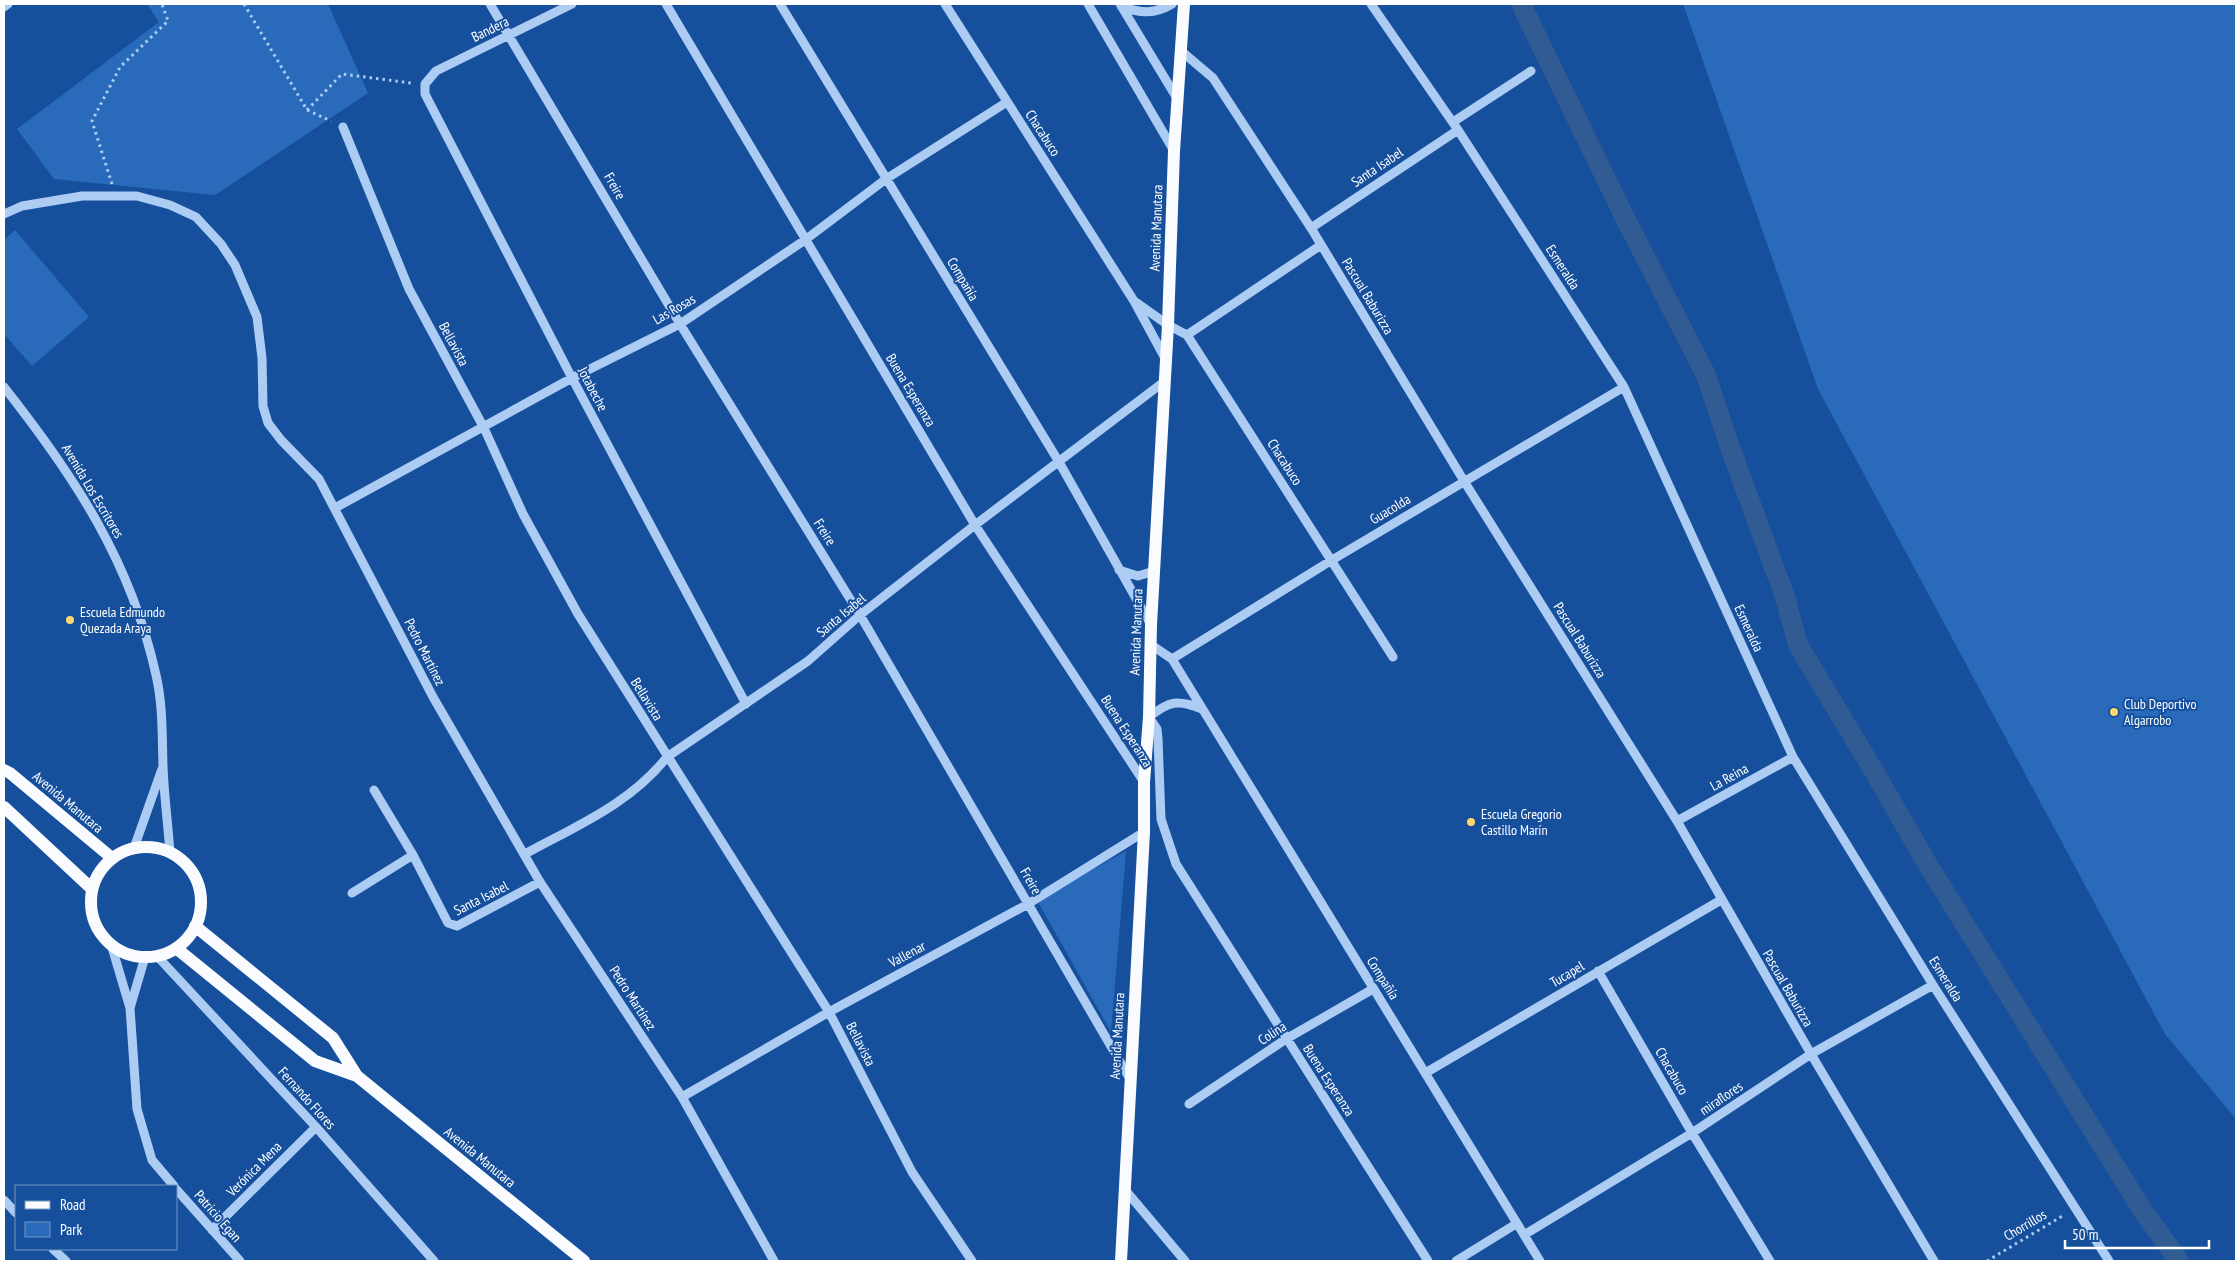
<svg xmlns="http://www.w3.org/2000/svg" width="2240" height="1265" font-family="'PT Sans Narrow',sans-serif">
<style>
.green{fill:#296abb}
.lines{fill:none;stroke-linecap:round;stroke-linejoin:round}
.canal{stroke:#305b93;stroke-width:20}
.path{stroke:#adccf3;stroke-width:3;stroke-dasharray:2.5 4;stroke-linecap:butt}
.minor{stroke:#adccf3;stroke-width:9}
.major{stroke:#f9fbff;stroke-width:12}
.poi-dot{fill:#ffd66f;stroke:#16509d;stroke-width:2}
.labels{text-anchor:middle;stroke-width:4;stroke-linejoin:round;paint-order:stroke}
.street-label{font-size:14px;fill:#fff;stroke:#16509d}
.poi-label{font-size:14px;fill:#fff;stroke:#16509d;text-anchor:start}
</style>
<rect width="100%" height="100%" fill="#16509d"/>
<path class="green" d="M147,4H328L368,93L215,195L54,179L17,129L159,22Z
M1683,4H2236V1119L2165,1034L1818,389Z
M15,230L89,317L32,366L4,334V240Z
M1126,851L1111,1032L1037,900Z"/>
<g class="lines">
<path class="canal" d="M1521,4L1625,218L1706,375L1731,450L1785,597L1798,645L1875,773L1928,865L2143,1211L2179,1261"/>
<path class="path" d="M244,4L307,110L331,121
M307,110L342,74L411,83
M112,184L92,121L120,67L168,21L162,4
M1987,1261L2064,1215"/>
<path class="minor" d="M490,4L680,324L860,615L1130,1079
M572,4L436,71L425,84V94L572,378L746,704
M666,4L975,525L1144,782
M780,4L1059,462L1151,625
M945,4L1134,301L1166,360
M1088,4L1174,151
M1120,4L1178,100
M1371,4L1458,130L1624,387L1793,757L1933,985L2109,1261
M1121,6C1140,14 1155,14 1172,4
M4,7L8,4
M1180,50L1213,78L1311,228L1464,481L1677,821L1811,1054L1934,1261
M1453,122L1531,71
M343,127L409,289L484,428L523,514L578,614L829,1012L912,1172L972,1261
M4,214L22,206L82,196H137L170,205L196,217L221,244L235,265L257,317L262,358L263,406L268,423L281,440L319,479L433,697L540,882L682,1097L774,1261
M1311,228L1458,130
M1134,301L1168,325L1187,335L1393,657
M1187,335L1321,245
M4,387C75,477 131,562 156,675C163,705 162,736 163,766C164,795 168,824 170,853
M335,508L572,378L680,324L805,240L886,179L1007,102
M1119,570L1138,576L1154,571
M1150,644L1172,659C1294,860 1419,1060 1540,1261
M1172,659L1332,560L1624,387
M1202,709C1178,699 1169,701 1149,717L1157,729L1158,739L1161,819L1176,864L1428,1261
M374,790L413,855L448,923L457,926L540,882
M1677,821L1793,757
M134,848L162,769
M525,854C576,826 630,804 667,757L808,661L860,615L975,525L1165,381
M352,893L413,855
M111,944L130,1008L137,1109L152,1160L174,1186
M157,956L316,1127L434,1261
M1598,971L1692,1133L1770,1261
M130,1008L145,957
M1427,1072L1721,900
M682,1097L829,1012L1028,904L1144,832
M1189,1104L1286,1039L1373,989
M176,1189L240,1261
M1126,1191L1185,1261
M4,1200L16,1213
M212,1230L316,1127
M1524,1235L1692,1133L1811,1054L1933,985
M53,1249L66,1261
M1456,1261L1516,1224"/>
<path class="major" d="M4,770L10,773L112,858
M4,807L92,889
M91 902a55 55 0 1 1 110 0a55 55 0 1 1-110 0Z
M195,926L333,1038L357,1076L584,1261
M176,948L315,1061L357,1076
M1121,1261L1144,832V782L1149,717L1151,625L1168,325L1174,151L1184,4"/>
</g>
<g class="poi-dot">
<circle cx="70" cy="620" r="5"/>
<circle cx="2114" cy="712" r="5"/>
<circle cx="1471" cy="822" r="5"/>
</g>
<g class="labels">
<g class="street-label">
<text transform="translate(490 29) rotate(-26)" y="5">Bandera</text>
<text transform="translate(1043 133) rotate(57)" y="5">Chacabuco</text>
<text transform="translate(1377 167) rotate(-34)" y="5">Santa Isabel</text>
<text transform="translate(615 186) rotate(60)" y="5">Freire</text>
<text transform="translate(1156 228) rotate(-88)" y="5">Avenida Manutara</text>
<text transform="translate(1563 267) rotate(57)" y="5">Esmeralda</text>
<text transform="translate(963 279) rotate(59)" y="5">Compañía</text>
<text transform="translate(1368 296) rotate(59)" y="5">Pascual Baburizza</text>
<text transform="translate(674 309) rotate(-30)" y="5">Las Rosas</text>
<text transform="translate(454 344) rotate(62)" y="5">Bellavista</text>
<text transform="translate(593 389) rotate(62)" y="5">Jotabeche</text>
<text transform="translate(911 390) rotate(59)" y="5">Buena Esperanza</text>
<text transform="translate(1285 462) rotate(57)" y="5">Chacabuco</text>
<text transform="translate(93 491) rotate(59)" y="5">Avenida Los Escritores</text>
<text transform="translate(1390 509) rotate(-31)" y="5">Guacolda</text>
<text transform="translate(825 532) rotate(58)" y="5">Freire</text>
<text transform="translate(841 615) rotate(-40)" y="5">Santa Isabel</text>
<text transform="translate(1749 628) rotate(65)" y="5">Esmeralda</text>
<text transform="translate(1136 632) rotate(-88)" y="5">Avenida Manutara</text>
<text transform="translate(1580 640) rotate(58)" y="5">Pascual Baburizza</text>
<text transform="translate(425 652) rotate(63)" y="5">Pedro Martínez</text>
<text transform="translate(647 699) rotate(58)" y="5">Bellavista</text>
<text transform="translate(1127 731) rotate(57)" y="5">Buena Esperanza</text>
<text transform="translate(1729 777) rotate(-29)" y="5">La Reina</text>
<text transform="translate(68 802) rotate(40)" y="5">Avenida Manutara</text>
<text transform="translate(1031 881) rotate(60)" y="5">Freire</text>
<text transform="translate(481 898) rotate(-27)" y="5">Santa Isabel</text>
<text transform="translate(907 954) rotate(-28)" y="5">Vallenar</text>
<text transform="translate(1567 974) rotate(-31)" y="5">Tucapel</text>
<text transform="translate(1383 978) rotate(58)" y="5">Compañía</text>
<text transform="translate(1946 979) rotate(58)" y="5">Esmeralda</text>
<text transform="translate(1788 988) rotate(60)" y="5">Pascual Baburizza</text>
<text transform="translate(633 998) rotate(57)" y="5">Pedro Martínez</text>
<text transform="translate(1272 1033) rotate(-33)" y="5">Colina</text>
<text transform="translate(1117 1036) rotate(-87)" y="5">Avenida Manutara</text>
<text transform="translate(861 1044) rotate(63)" y="5">Bellavista</text>
<text transform="translate(1672 1071) rotate(60)" y="5">Chacabuco</text>
<text transform="translate(1329 1080) rotate(57)" y="5">Buena Esperanza</text>
<text transform="translate(307 1098) rotate(48)" y="5">Fernando Flores</text>
<text transform="translate(1721 1098) rotate(-34)" y="5">miraflores</text>
<text transform="translate(480 1157) rotate(39)" y="5">Avenida Manutara</text>
<text transform="translate(254 1169) rotate(-45)" y="5">Verónica Mena</text>
<text transform="translate(218 1216) rotate(49)" y="5">Patricio Egan</text>
<text transform="translate(2025 1225) rotate(-31)" y="5">Chorrillos</text>
</g>
<g class="poi-label">
<text x="80" y="617">Escuela Edmundo<tspan x="80" dy="16">Quezada Araya</tspan></text>
<text x="2124" y="709">Club Deportivo<tspan x="2124" dy="16">Algarrobo</tspan></text>
<text x="1481" y="819">Escuela Gregorio<tspan x="1481" dy="16">Castillo Marín</tspan></text>
</g>
</g>
<rect width="2240" height="1265" fill="none" stroke="#ffffff" stroke-width="10"/>
<rect x="15" y="1185" width="162" height="65" fill="#16509d" stroke="#7396c4"/>
<rect x="25" y="1201" width="25" height="8" fill="#f9fbff" stroke="#7396c4"/>
<text x="60" y="1210" font-size="15" fill="#ffffff">Road</text>
<rect x="25" y="1222" width="25" height="15" fill="#296abb" stroke="#7396c4"/>
<text x="60" y="1235" font-size="15" fill="#ffffff">Park</text>
<path d="M2065 1240v8h144v-8" fill="none" stroke="#ffffff" stroke-width="2.5"/>
<text x="2072" y="1240" font-size="15" fill="#ffffff" stroke="#16509d" stroke-width="4" paint-order="stroke">50 m</text>
</svg>
